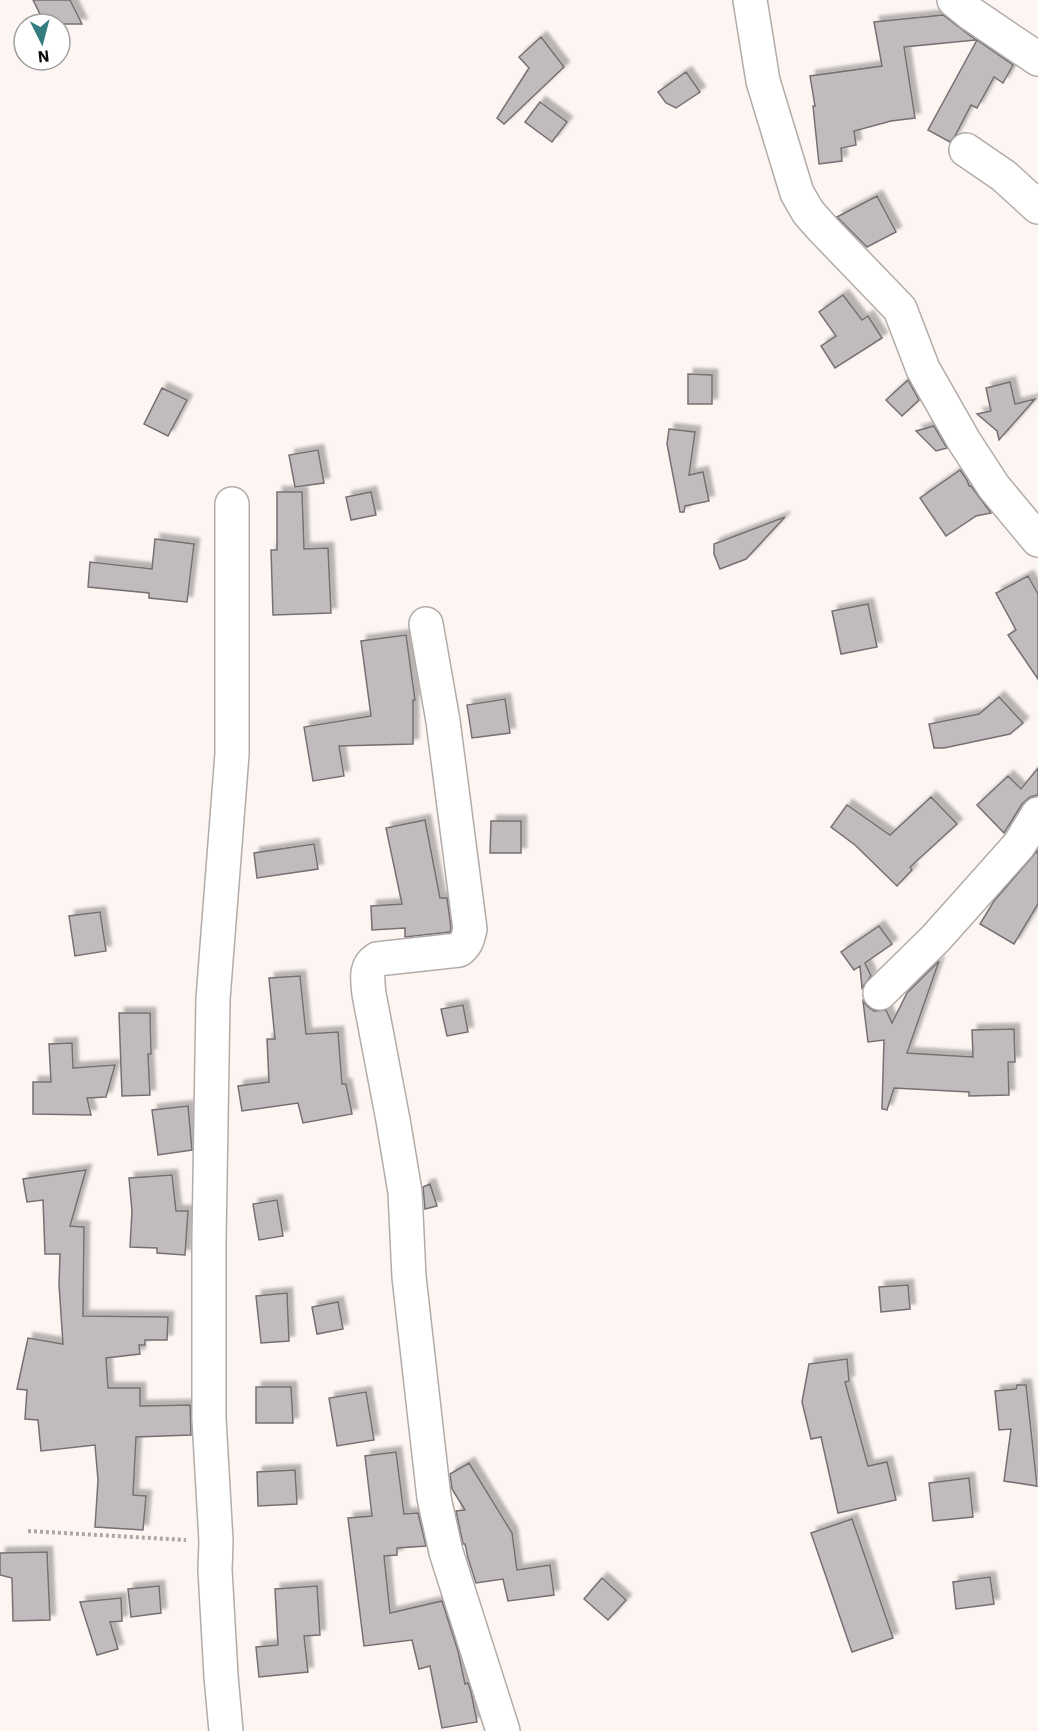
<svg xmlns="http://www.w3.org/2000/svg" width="1038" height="1731" font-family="'IBM Plex Sans',sans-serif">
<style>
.building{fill:#c2bbbe;stroke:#767073;stroke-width:1.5;filter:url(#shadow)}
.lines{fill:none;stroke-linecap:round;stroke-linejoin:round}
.minor-casing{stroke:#b2aca8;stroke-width:36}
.path{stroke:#aca7a5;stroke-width:4;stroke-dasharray:3 3;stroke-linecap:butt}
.minor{stroke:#fff;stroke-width:33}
</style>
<defs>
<filter id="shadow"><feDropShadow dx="5.5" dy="-5.5" stdDeviation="1.5" flood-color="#0004"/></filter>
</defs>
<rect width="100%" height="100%" fill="#fcf5f2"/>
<path class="building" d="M33,0H70L82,24H45Z
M943,15L976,40L904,47L915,118L891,121L854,131L856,145L841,148L842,161L819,164L813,106H815L810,76L882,66L874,22Z
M541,37L564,67L504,124L497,118L529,68L519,57Z
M977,40L1013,65L1003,83L994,77L977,108L971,105L955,136L950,142L928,130Z
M686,72L700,92L676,108L666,103L658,92Z
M540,102L567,122L552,142L525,122Z
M877,196L896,232L867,247L837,217Z
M843,295L862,320L868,316L882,338L835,368L821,346L836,336L819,312Z
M688,374L712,375V404H688Z
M908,380L919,400L902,416L886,400Z
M1010,382L1015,404L1035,399L999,440L997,431L977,414L991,411L986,388Z
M162,388L187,400L168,436L144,424Z
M934,426L947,448L936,451L916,431Z
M669,429L695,432L689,475L703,472L709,501L685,506L684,512H680L667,444Z
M318,450L324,483L295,487L289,455Z
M960,470L967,480L969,486H971L991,513L976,516L946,536L920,498Z
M277,492H302L304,549L328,548L331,613L273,615L271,550H277Z
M371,492L376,515L351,520L346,497Z
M785,517L746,559L720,569L714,554V544Z
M155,539L194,544L187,602L149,598V593L88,587L90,562L152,569Z
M1028,576L1038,594V679L1008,635L1016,630L996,593Z
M868,604L877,647L841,654L832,611Z
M406,635L415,700H413V744L339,746L344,776L313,781L304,727L371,716L361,641Z
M999,697L1023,723L1010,734L944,748H934L929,724L979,714Z
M505,699L510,733L472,738L467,705Z
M1038,768V795L1030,797L1022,804L1004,833L977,805L1008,776L1021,789Z
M931,797L957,824L910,867L912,870L897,886L855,845L831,827L847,805L890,835Z
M425,820L440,898H447L451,928L450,932L405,937V928L372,930L371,906L402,904L386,828Z
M491,821H521V853H490Z
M314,844L318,869L257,878L254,853Z
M1038,850V904L1014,944L980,924L994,901Z
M100,912L106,951L75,956L69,916Z
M879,926L892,944L865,963L871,976L862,988L860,966L854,970L841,952Z
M939,961L907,1053L973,1057L972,1030L1014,1029L1015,1062H1008L1009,1095L969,1096V1092L894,1088L887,1110L882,1109L884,1040L868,1042L863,1001L867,1006L874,1011L886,1010L892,1023L907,993Z
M300,976L306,1034L338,1032L342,1084H346L352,1114L303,1123L298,1103L242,1111L238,1086L269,1082L267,1039H275L269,978Z
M463,1005L468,1032L447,1036L441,1009Z
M119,1013H150L151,1054H148L150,1095L122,1096Z
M72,1043L73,1068L115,1065L106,1097L87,1098L91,1115L33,1114V1082H51L49,1044Z
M188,1106L192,1150L158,1155L152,1110Z
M86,1170L70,1226L84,1227L83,1316L168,1317L167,1340H145V1345H139L140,1354L106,1358L108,1388H140V1406L190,1405L191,1435L136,1437L133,1495L146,1496L143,1530L95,1527L98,1480L95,1445L41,1451L38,1420L25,1419L27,1390L17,1389L28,1338L63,1344L59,1285L60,1254H45L43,1200L27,1202L23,1179Z
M172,1175L176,1211H188L185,1255L157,1253V1248L130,1247L132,1211L129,1178Z
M430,1184L437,1206L425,1209L423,1187Z
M277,1200L283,1236L259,1240L253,1204Z
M908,1285L910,1309L881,1312L879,1287Z
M287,1293L289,1341L261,1343L256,1296Z
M338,1302L343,1329L317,1334L312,1307Z
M847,1359L849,1381L845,1382L868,1466L887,1462L896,1500L838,1513L821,1437L811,1439L802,1402L809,1364Z
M1017,1385H1026L1037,1486L1004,1481L1011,1429L999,1430L995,1391L1016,1389Z
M256,1387H291L293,1423H256Z
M366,1392L374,1440L337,1446L329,1398Z
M396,1452L404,1514L418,1513L426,1546L397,1548V1555L384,1556L390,1613L442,1601L458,1651L465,1684L468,1683L471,1692L477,1722L442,1728L430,1666L419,1669L412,1640L364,1646L348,1518L372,1516L365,1456Z
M469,1463L512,1533L517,1570L550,1565L554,1595L508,1601L503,1579L476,1583L468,1558L465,1544H463L456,1511L465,1510L452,1489L450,1474Z
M295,1470L297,1504L258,1506L257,1472Z
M969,1478L973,1517L933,1521L929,1483Z
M852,1519L893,1638L852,1652L811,1533Z
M47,1552L50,1620L13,1621L12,1578L0,1575V1553Z
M990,1577L994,1604L956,1609L953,1582Z
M602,1578L626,1600L608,1620L584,1599Z
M159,1586L161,1613L131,1617L128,1589Z
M317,1586L320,1635L304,1636L308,1672L259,1677L256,1647L278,1645L275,1589Z
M121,1598L122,1621L110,1622L118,1649L97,1655L80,1602Z"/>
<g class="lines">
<g class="minor-casing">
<path id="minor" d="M750,0L763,81L797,193L808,212L823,229L900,309L923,369L964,441L994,487L1038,540
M954,0L970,13L1038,59
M966,150L1004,176L1038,207
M426,624L443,721L470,929C468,938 467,944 459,950L377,959C364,967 368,981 369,994L393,1120L405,1192L409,1277L434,1498L446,1552L503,1731
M880,993L936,938L1019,845L1038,814
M226,1731L221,1676L215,1570L216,1541L209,1419V1240L213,999L232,754V504"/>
</g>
<path class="path" d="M28,1531L186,1540"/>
<use href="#minor" class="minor"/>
</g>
<g transform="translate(42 42) rotate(174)"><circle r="28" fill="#ffffff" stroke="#9f9e9d" stroke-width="1.5"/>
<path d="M0-4.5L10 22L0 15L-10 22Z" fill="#337c7f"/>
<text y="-9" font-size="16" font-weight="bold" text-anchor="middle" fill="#0e0c0b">N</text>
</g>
</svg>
